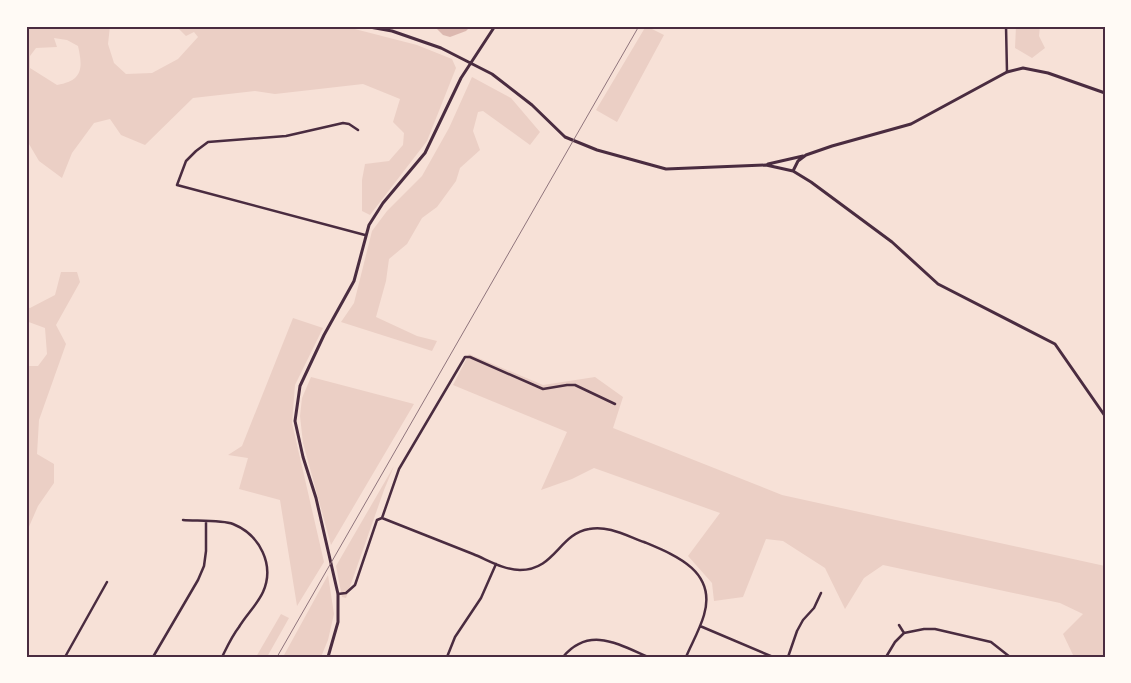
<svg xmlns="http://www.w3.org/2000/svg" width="1131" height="683" font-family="Lora,serif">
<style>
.green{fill:#ebcfc5;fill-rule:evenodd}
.water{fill:#dcb8b0}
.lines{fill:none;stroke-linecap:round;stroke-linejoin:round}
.minor{stroke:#4a2c40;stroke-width:2.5}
.secondary{stroke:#4a2c40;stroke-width:3}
.rail{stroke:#8f747c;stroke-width:1}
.neatline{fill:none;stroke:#4a2c40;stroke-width:2}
</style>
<rect width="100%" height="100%" fill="#f7e1d7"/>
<path class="green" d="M26,26H110L108,44L114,63L126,74L152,73L178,59L198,37L194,32L186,36L176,26L347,27L417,45L452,59L456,68L427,141L370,215L362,211V180L365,164L389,161L403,145L404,133L393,122L400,99L363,84L275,94L255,91L193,98L145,145L121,135L110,119L94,123L72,153L62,178L39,161L26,139ZM54,38L67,40L78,46C83,68 83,81 57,85L30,68V56L36,48L57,47Z
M646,26L664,35L617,122L596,110Z
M1016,26H1040L1039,36L1045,48L1032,58L1015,48Z
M472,77L511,98L540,132L530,145L483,111L478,112L473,131L480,150L460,168L456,181L437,207L422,218L407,244L389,259L386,281L376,317L417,336L437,341L432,351L341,322L354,303L372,231L387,211L422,176L449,128Z
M61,272H77L80,282L56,325L66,344L39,420L37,454L54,464V483L38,506L28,529L26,537V427L29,426L26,414V366H38L47,354L45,328L26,321V307L30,308L55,295Z
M293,318L323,328L295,385L292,423L324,562L297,606L280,500L239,489L248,458L228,455L242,446Z
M469,354L543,385L595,377L623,397L613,428L782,495L1105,566V657H1074L1063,634L1083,614L1060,603L883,565L864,578L845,609L825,568L783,541L766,539L743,597L714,601L712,583L688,556L720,513L594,468L572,479L541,490L567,432L453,385Z
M311,377L414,404L331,545L303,443L300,416L302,398Z
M394,466L384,490L346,598L342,597L336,566Z
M328,575L334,614L328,640L321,657H283Z
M281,614L289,618L267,657H256Z"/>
<path class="water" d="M434,26H471L466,31L450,37L443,35Z"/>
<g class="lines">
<path class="minor" d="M1006,26L1007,72
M358,130L349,124L343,123L286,136L208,142L196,151L186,161L177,185L365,235
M382,518C412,530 443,542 473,554C488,560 504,570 520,570C555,570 559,534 589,529C608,525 627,536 644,542C675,555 717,571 704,615C700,629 692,643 686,657
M183,520C195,521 223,520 233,524C260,535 275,565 263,592C257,605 246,615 239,627C232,636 227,647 222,657
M338,594L346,593L355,585L377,520L382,518L399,469L465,357H470L543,389L567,385H575L615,404
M899,625L904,633
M700,626L773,657
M65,657L107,582
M153,657L198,580L204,566L206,551V522
M447,657L455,637L481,598L496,564
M563,657C589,626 618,644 648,657
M788,657L797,631L803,620L814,608L821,593
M886,657L895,642L904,633L924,629H935L991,642L1010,657"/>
<path class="secondary" d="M364,26L392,31L441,48L492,74L532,105L565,137L597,150L666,169L766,165L793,171L811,182L892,242L938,284L1055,344L1105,416
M768,164L803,156
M793,171L798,161L806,155L832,146L911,124L1007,72L1023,68L1048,73L1105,93
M328,657L338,622V594L316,498L303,457L295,421L300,386L324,335L354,281L369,225L383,203L425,153L461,78L495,26"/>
<path class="rail" d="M277,657L639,26"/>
</g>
<rect width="1131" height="683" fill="none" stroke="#fffaf5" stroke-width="55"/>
<rect x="28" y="28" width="1076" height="628" class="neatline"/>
</svg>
